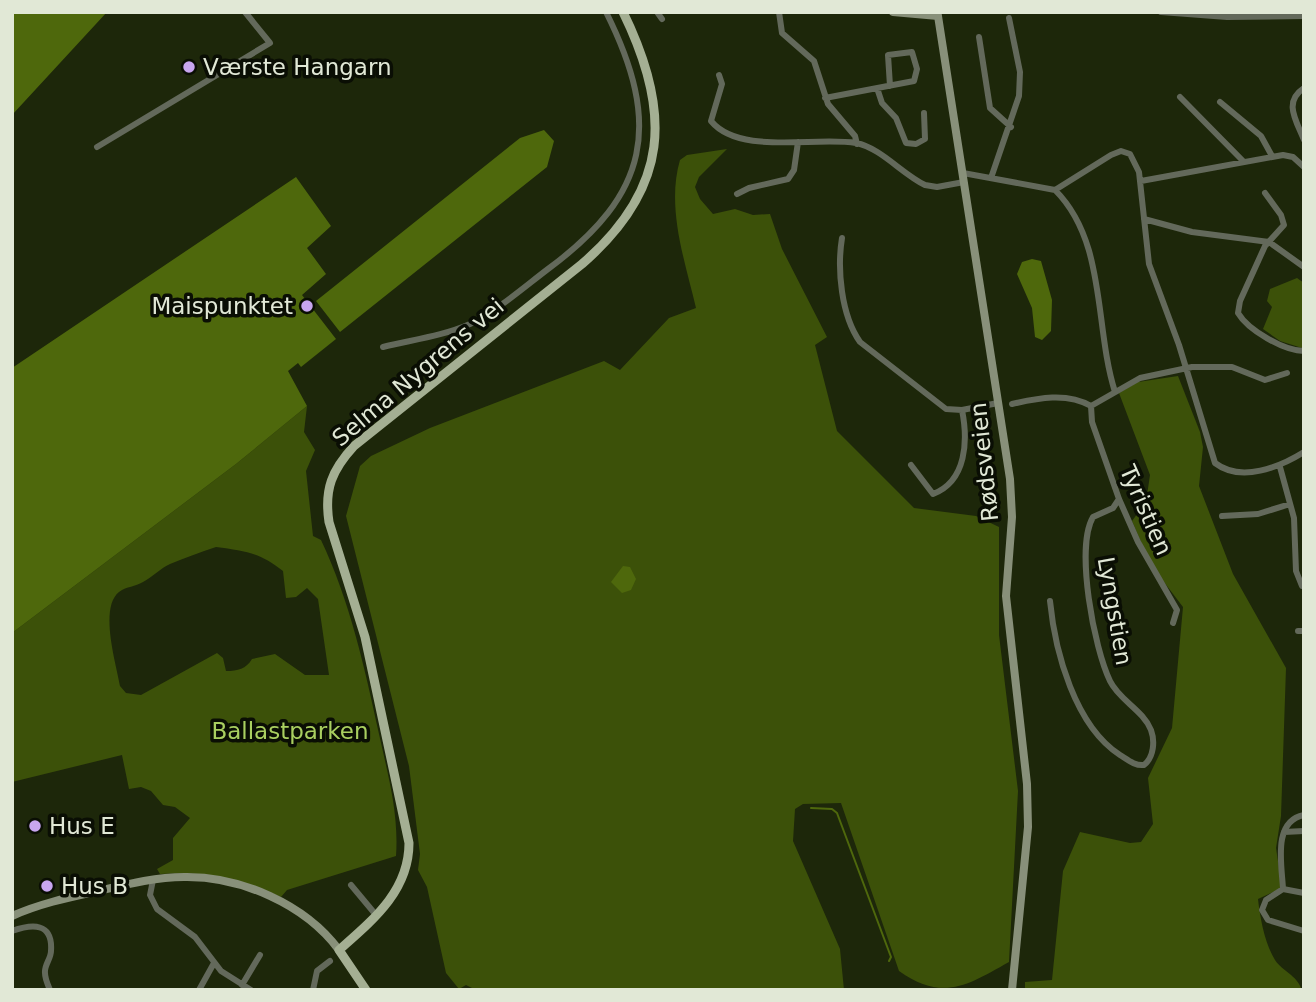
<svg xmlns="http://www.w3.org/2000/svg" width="1316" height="1002" font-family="'DejaVu Sans',sans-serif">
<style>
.green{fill:#3c5109;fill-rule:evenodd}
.water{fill:#4e680c}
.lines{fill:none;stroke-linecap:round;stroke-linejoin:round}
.stream{stroke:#4e680c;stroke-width:2}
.street{stroke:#63695b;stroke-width:6}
.secondary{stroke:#88907a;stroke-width:8}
.primary{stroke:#a4af93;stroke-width:9}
.poi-dot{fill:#c8a6ef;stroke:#0a0e04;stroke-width:2.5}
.labels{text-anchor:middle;stroke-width:7;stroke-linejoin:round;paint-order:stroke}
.poi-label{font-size:23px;fill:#e1e8d6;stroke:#0a0e04;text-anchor:start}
.street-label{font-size:23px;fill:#e1e8d6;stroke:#0a0e04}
.park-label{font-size:23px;fill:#a9cf60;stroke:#0a0e04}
</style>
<rect width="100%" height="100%" fill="#1d270a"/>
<path class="green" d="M727,149L699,177L695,187L700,199L713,214L735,209L753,215L770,214L782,249L827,337L815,345L837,431L914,508L976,516L999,527V635L1018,791L1009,962C968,985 943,1002 899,971L841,803L803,804L795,809L793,841L840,949L844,990H476L466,985L459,989L446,973L427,887L418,870L420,854L409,766L346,516L360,466L371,456L430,428L604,361L620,370L669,318L696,308C685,261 666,208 680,160L687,155Z
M1297,278L1304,283L1302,348L1280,341L1263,329L1272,307L1267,301L1270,289Z
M1178,376L1200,432L1203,447L1199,486L1233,574L1286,668L1281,816L1276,848L1282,888L1258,899C1260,918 1265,944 1275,960C1283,972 1296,974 1302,990H1025V982L1052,980L1063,871L1080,832L1130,843L1141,842L1153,824L1148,778L1172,728L1183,607L1151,565L1132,521L1146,502L1150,475L1119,393L1138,382Z
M307,406L304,432L315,450L306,471L313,536L321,540C350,601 365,669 379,734C388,775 399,814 396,856L287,890L281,897C240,878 205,871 160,874L157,869L173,860V838L190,818L175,807L163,805L151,791L141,787L129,789L122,755L12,782V633L236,464ZM216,547C245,551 259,552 283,571L286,598L296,597L307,588L318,599L329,675H305L275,654L252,659C246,669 238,671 226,671L223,658L217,653L141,695L126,693L120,686C116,663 99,608 119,592C127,586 135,587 143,582C152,577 161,568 170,564C185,558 200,552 216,547Z"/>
<path class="water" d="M12,12H107L12,115Z
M544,130L554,141L547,167L340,332L316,301L520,138Z
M296,177L331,226L307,248L326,274L302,295L336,339L301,367L298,363L288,371L307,406L236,464L12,633V368Z
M1032,259L1041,261L1052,300L1051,331L1042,340L1035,337L1032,308L1017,274L1022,262Z
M623,566L630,567L636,579L631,590L622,593L611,582Z"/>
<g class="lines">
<path class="stream" d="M811,808L832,809L837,813L891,957L889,961"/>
<path class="street" d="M657,12L662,19
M779,12L782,33L814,61L828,104L855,136L857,144
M1161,12L1227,17L1304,16
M979,37L990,108L1011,127
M719,75L722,84L711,121C740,156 815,136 856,143C881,148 902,174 925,185L937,187L964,182
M877,88L882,103L896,118L906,143L916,144L925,139L924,113
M1304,88C1283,102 1296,120 1304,140
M1180,97L1243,161
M825,98L914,81L917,69L912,52L888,55L890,86
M1220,102L1261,136L1272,156
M97,147L270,43L245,12
M963,173L1055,190L1111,155L1121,151L1130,154L1139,172L1149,264L1179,345L1215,463C1241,483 1280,467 1304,452
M991,178L1019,96L1020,72L1009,18
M1141,181L1283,155L1293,157L1304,167
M1055,190C1107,242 1094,326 1115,392
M1265,193L1281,215L1284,225L1265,246L1240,301L1238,313C1248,330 1284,351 1304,351
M737,194L749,188L788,179L794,170L798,142
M1144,219L1192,232L1269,242L1304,267
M842,238C837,269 841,315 860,342L946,409L962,410L998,403
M383,347C411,340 443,336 470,324C498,310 523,288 548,269C650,194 662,124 606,12
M1012,404C1038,398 1067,392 1091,406
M911,465L933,494C967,481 968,440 962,410
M1280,467L1294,518L1296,571L1302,586
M1222,516L1258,514L1290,504
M1050,601C1055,652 1075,726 1120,755C1128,760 1135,766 1144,765C1154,757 1155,741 1151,730C1143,710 1119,700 1110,681C1094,648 1075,548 1093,517L1113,508L1119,499
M1173,623L1177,610L1138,542L1119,499L1092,422L1091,406L1140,378L1192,367H1232L1265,380L1287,373
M1298,631H1304
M1284,832L1304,831
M153,880L150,895L157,909L195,937L221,971L251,990
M351,885L376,915
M1283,889C1282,866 1272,821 1304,815
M1304,893L1283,889L1266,900L1262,910L1268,920L1304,931
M12,931C32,924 53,922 51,951C51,959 44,965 45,973C45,979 48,985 50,990
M242,985L260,955
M199,990L214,963
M313,990L317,971L330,961"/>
<path class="secondary" d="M893,12L938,16
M938,16L1010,479L1012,517L1006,596L1027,784L1028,827L1012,990
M12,916C39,904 66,898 94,892C124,885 154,877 184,877C240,876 305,904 339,950"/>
<path class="primary" d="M366,990L339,950C373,920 409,891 409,843L365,637L329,522C324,489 332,470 354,446L582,264C670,188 672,112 623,12"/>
</g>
<g class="poi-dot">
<circle cx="189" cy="67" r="7"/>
<circle cx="307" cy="306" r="7"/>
<circle cx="35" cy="826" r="7"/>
<circle cx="47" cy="886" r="7"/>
</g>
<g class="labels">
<g class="poi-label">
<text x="203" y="75">Værste Hangarn</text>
<text x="293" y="314" text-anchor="end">Maispunktet</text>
<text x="49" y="834">Hus E</text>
<text x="61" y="894">Hus B</text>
</g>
<g class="street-label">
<text transform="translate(418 372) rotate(-40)" y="8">Selma Nygrens vei</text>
<text transform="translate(984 462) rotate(-96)" y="8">Rødsveien</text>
<text transform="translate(1146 510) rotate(66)" y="8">Tyristien</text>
<text transform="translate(1115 611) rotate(80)" y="8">Lyngstien</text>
</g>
<g class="park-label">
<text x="290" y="739">Ballastparken</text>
</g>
</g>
<rect width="1316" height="1002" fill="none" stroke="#e1e8d6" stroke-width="28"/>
</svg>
